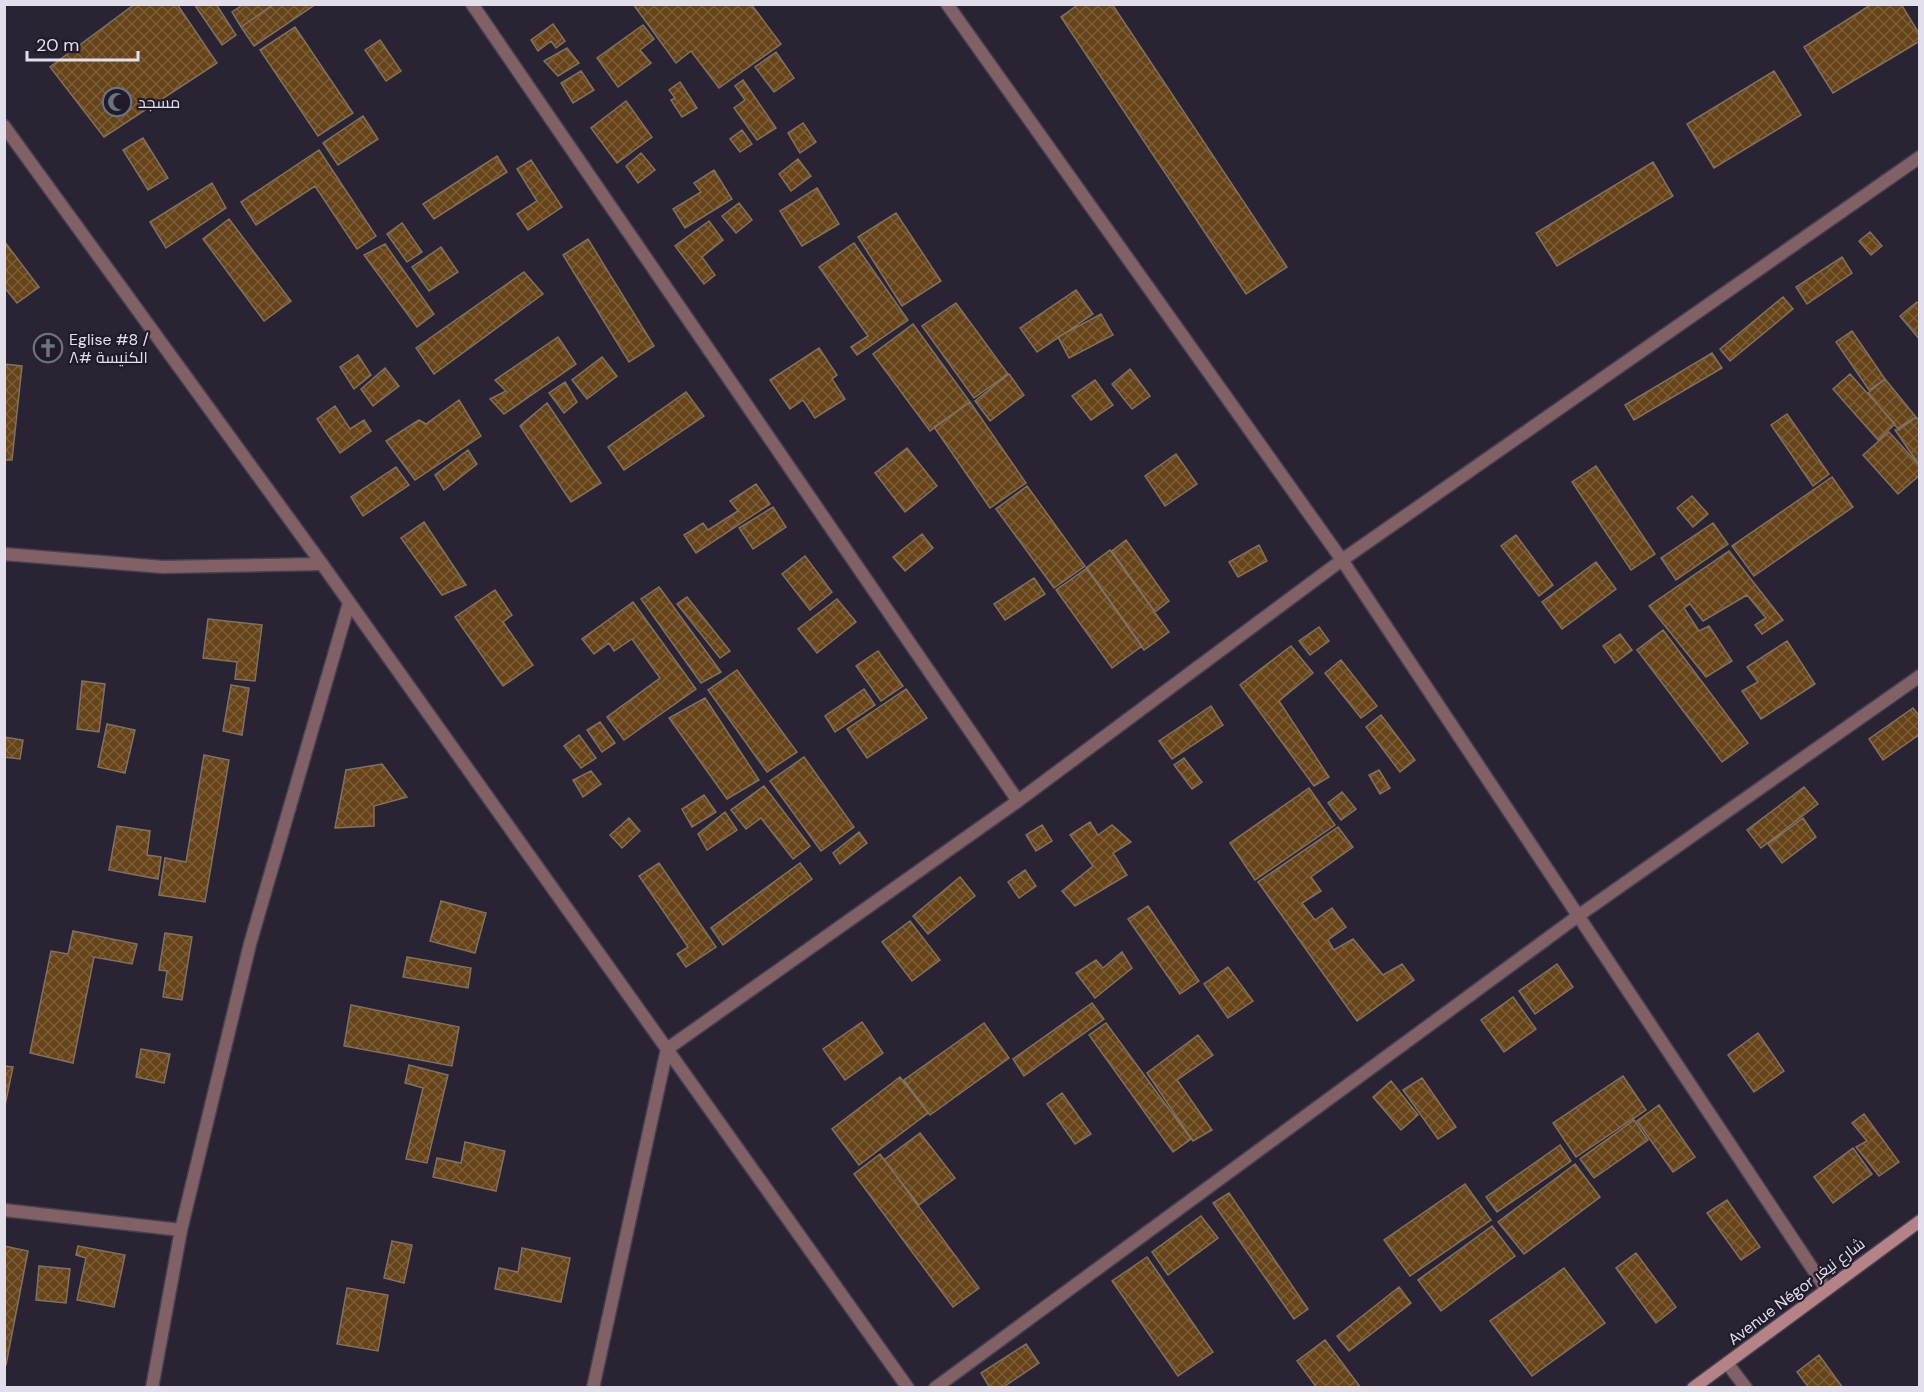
<svg xmlns="http://www.w3.org/2000/svg" width="1924" height="1392" font-family="'DM Sans',Cairo,sans-serif">
<style>
.building{fill:url(#building-cross-hatch);stroke:#817160;stroke-width:1.5}
.lines{fill:none;stroke-linecap:round;stroke-linejoin:round}
.minor-casing{stroke:#474151;stroke-width:15}
.tertiary-casing{stroke:#474151;stroke-width:15}
.secondary-casing{stroke:#474151;stroke-width:15}
.minor{stroke:#816165;stroke-width:12}
.tertiary{stroke:#816165;stroke-width:12}
.secondary{stroke:#b58287;stroke-width:12}
.labels{text-anchor:middle;stroke-width:4.5;stroke-linejoin:round;paint-order:stroke}
.poi-label{font-size:16px;fill:#e3dfea;stroke:#201a2a;text-anchor:start}
.street-label{font-size:16px;fill:#e3dfea;stroke:#201a2a}
</style>
<defs>
<pattern id="building-cross-hatch" width="8" height="8" patternUnits="userSpaceOnUse" patternTransform="scale(1.5)"><rect width="8" height="8" fill="#664318"/><path d="M0 0l8 8M0 8l8-8" fill="none" stroke="#7c5e3a"/></pattern>
</defs>
<rect width="100%" height="100%" fill="#292334"/>
<path class="building" d="M135,4H177L217,63L104,137L50,67Z
M194,4H216L236,35L222,45Z
M244,4H274L241,27L232,12Z
M275,4H316L254,46L241,27Z
M633,4H751L781,44L719,88L691,51L676,63Z
M1079,4H1112L1287,267L1246,294L1061,17Z
M1872,4H1901L1920,35V41L1833,93L1804,47Z
M553,24L565,41L556,48L551,41L538,51L531,40Z
M643,25L654,39L640,50L651,63L618,87L597,58Z
M295,27L353,113L318,136L260,50Z
M380,40L401,71L386,81L365,50Z
M567,48L579,63L558,76L544,61Z
M776,52L794,78L774,92L755,67Z
M581,71L594,90L573,103L561,83Z
M1774,71L1801,115L1714,168L1687,124Z
M743,80L776,128L757,140L734,108L745,100L735,86Z
M680,82L697,108L682,117L671,100L675,98L669,90Z
M626,101L652,137L617,163L591,128Z
M363,116L378,139L338,165L323,143Z
M803,123L816,142L800,153L788,133Z
M742,130L752,144L740,152L730,139Z
M143,138L168,178L148,190L123,150Z
M319,150L376,236L357,249L315,186L256,225L241,202Z
M641,153L655,170L638,183L626,166Z
M497,156L507,172L434,219L423,204Z
M798,159L811,176L791,191L779,174Z
M531,160L562,207L528,230L517,214L537,201L517,169Z
M1653,162L1673,196L1557,266L1536,233Z
M714,170L732,199L685,228L673,209L701,192L694,183Z
M212,183L226,208L166,248L150,222Z
M817,188L839,224L802,246L780,211Z
M739,203L752,220L736,233L722,216Z
M896,213L941,281L902,306L858,237Z
M229,219L291,301L264,321L203,239Z
M709,221L723,240L702,257L715,275L704,284L675,246Z
M402,223L422,252L407,262L387,234Z
M1870,232L1882,246L1871,255L1859,241Z
M588,239L654,346L629,362L563,255Z
M4,241L39,287L17,303L4,287Z
M854,243L908,320L857,355L851,347L868,336L819,267Z
M385,244L434,314L417,327L364,255Z
M441,247L458,272L429,291L412,267Z
M1842,257L1852,273L1807,304L1796,287Z
M524,272L543,294L434,374L416,348Z
M1076,290L1093,314L1037,352L1020,328Z
M1783,297L1793,309L1730,361L1720,349Z
M1917,302L1920,304V340L1900,316Z
M956,303L1008,374L974,398L922,326Z
M1101,314L1113,335L1069,358L1058,337Z
M913,324L970,402L930,431L873,354Z
M1852,331L1885,379L1869,390L1836,342Z
M558,337L576,364L504,414L490,399L506,391L495,380Z
M819,348L837,375L832,379L845,399L815,418L803,400L790,409L770,380Z
M1712,353L1722,368L1634,420L1625,405Z
M358,355L371,375L354,389L340,367Z
M602,357L617,376L587,399L572,380Z
M4,364L22,366L12,460H4Z
M385,368L399,386L373,406L361,389Z
M1130,369L1150,396L1132,409L1112,384Z
M1009,374L1024,395L990,421L975,401Z
M1850,374L1895,424L1878,440L1833,389Z
M1885,379L1916,417L1899,430L1868,393Z
M1095,380L1113,405L1091,420L1072,396Z
M565,382L577,402L564,413L549,393Z
M686,392L704,416L624,470L608,447Z
M459,400L481,436L415,480L386,441L419,420L426,424Z
M970,402L1026,483L990,508L934,427Z
M547,403L601,483L571,502L520,426Z
M335,406L350,429L364,420L371,431L340,453L317,419Z
M1787,414L1829,474L1813,486L1771,425Z
M1916,417L1920,422V466L1895,430Z
M1889,432L1920,466V475L1898,494L1863,455Z
M907,448L937,486L905,512L875,473Z
M468,450L477,464L444,490L435,475Z
M1176,454L1197,484L1165,506L1145,476Z
M1596,466L1655,554L1631,570L1572,482Z
M396,467L409,485L363,516L351,497Z
M1832,477L1853,507L1754,576L1732,546Z
M756,484L770,504L696,553L684,535L703,523L708,530L738,511L730,501Z
M1027,486L1085,566L1054,588L996,509Z
M1692,496L1708,514L1693,527L1677,508Z
M773,507L786,527L753,549L739,528Z
M424,522L466,585L442,595L401,538Z
M1713,523L1728,544L1676,580L1661,558Z
M922,534L933,548L905,571L893,557Z
M1516,535L1553,585L1539,596L1501,546Z
M1126,540L1169,601L1155,612L1112,551Z
M1259,545L1267,561L1238,577L1229,562Z
M1110,550L1169,632L1144,650L1086,568Z
M1729,551L1783,620L1762,634L1755,625L1766,618L1747,595L1703,621L1690,604L1684,608L1699,631L1709,626L1732,661L1706,677L1649,606Z
M805,556L832,592L810,610L782,574Z
M1596,562L1616,589L1562,629L1542,602Z
M1087,568L1142,646L1112,668L1056,590Z
M1034,578L1045,594L1005,620L994,604Z
M659,587L721,672L701,683L641,599Z
M495,590L512,615L503,622L533,665L503,686L455,617Z
M687,597L730,651L720,658L677,604Z
M837,599L856,622L817,653L798,629Z
M633,602L696,689L624,740L607,717L660,678L632,639L614,651L609,643L594,654L582,639Z
M208,619L262,625L255,681L235,679L237,662L203,658Z
M1319,627L1329,641L1310,655L1299,641Z
M1663,630L1748,743L1722,762L1637,650Z
M1620,634L1632,650L1615,663L1603,646Z
M1787,641L1815,684L1761,719L1742,691L1758,682L1747,667Z
M1291,646L1313,673L1279,701L1329,777L1314,786L1240,685Z
M878,651L903,686L881,701L856,666Z
M1341,660L1377,706L1361,718L1325,673Z
M737,670L797,752L767,772L708,690Z
M82,681L105,684L99,732L77,729Z
M231,685L249,688L242,735L223,731Z
M864,689L875,705L835,732L825,716Z
M906,689L927,718L867,758L847,729Z
M705,698L759,780L727,799L669,718Z
M1211,706L1223,725L1172,759L1159,741Z
M1913,708L1920,717V734L1883,760L1869,739Z
M1381,715L1415,760L1400,772L1366,727Z
M600,722L615,743L602,752L587,730Z
M107,724L135,730L125,773L98,767Z
M579,735L596,758L581,768L564,746Z
M4,737L23,740L20,759L4,757Z
M204,755L229,760L205,902L159,895L165,858L186,862Z
M804,757L854,827L821,851L770,781Z
M1184,758L1202,782L1192,789L1174,765Z
M382,764L407,797L374,806V826L335,828L346,770Z
M1379,770L1390,788L1380,794L1369,775Z
M591,771L601,784L583,797L573,780Z
M764,786L810,846L793,859L761,818L746,829L731,810Z
M1804,787L1818,804L1761,848L1747,830Z
M1309,788L1335,825L1255,880L1230,843Z
M1342,792L1356,809L1341,820L1328,803Z
M704,795L716,812L692,827L682,809Z
M725,812L737,830L707,850L698,834Z
M629,818L640,831L622,848L610,835Z
M1803,818L1816,837L1782,863L1768,844Z
M1090,822L1098,835L1112,825L1131,842L1113,853L1127,875L1075,906L1062,891L1093,866L1070,835Z
M1042,825L1052,841L1036,851L1026,835Z
M117,826L150,831L147,855L161,857L158,879L109,870Z
M1338,827L1353,847L1311,877L1321,891L1302,903L1315,920L1332,908L1346,927L1328,940L1334,950L1353,939L1383,975L1402,964L1414,980L1357,1021L1258,882Z
M859,832L867,843L840,864L833,853Z
M659,863L716,947L686,967L677,954L688,947L639,876Z
M800,863L812,879L723,945L711,928Z
M1025,870L1036,886L1019,898L1008,882Z
M960,877L975,896L928,934L913,916Z
M441,901L486,913L475,953L430,941Z
M1148,906L1199,981L1180,994L1128,919Z
M910,921L940,960L912,981L882,942Z
M73,931L137,944L132,964L94,957L73,1063L30,1053L51,951L68,954Z
M165,933L192,937L182,1000L163,997L167,971L159,970Z
M1122,952L1132,968L1095,998L1076,973L1096,960L1103,968Z
M407,957L471,968L468,988L403,977Z
M1557,964L1573,987L1535,1014L1519,991Z
M1228,967L1253,1001L1228,1018L1204,984Z
M1513,997L1536,1029L1504,1052L1481,1020Z
M1092,1003L1104,1019L1024,1076L1013,1059Z
M351,1005L459,1027L452,1066L344,1046Z
M862,1022L883,1053L845,1080L823,1049Z
M984,1023L1009,1058L930,1115L904,1080Z
M1106,1023L1191,1139L1173,1152L1089,1035Z
M1758,1033L1784,1071L1754,1092L1728,1055Z
M1198,1035L1213,1055L1177,1080L1212,1130L1193,1141L1147,1073Z
M141,1049L170,1054L164,1083L136,1077Z
M409,1065L448,1075L427,1163L406,1159L423,1088L405,1083Z
M4,1066L13,1067L4,1110Z
M1623,1076L1646,1110L1576,1157L1553,1123Z
M900,1077L928,1113L859,1165L832,1129Z
M1422,1078L1456,1127L1438,1139L1403,1090Z
M1391,1081L1418,1115L1401,1130L1373,1097Z
M1062,1093L1091,1134L1075,1144L1047,1104Z
M1659,1105L1695,1157L1673,1172L1637,1121Z
M1864,1114L1899,1162L1879,1176L1856,1147L1867,1141L1852,1123Z
M1634,1120L1648,1140L1594,1178L1580,1159Z
M920,1133L955,1178L919,1205L884,1160Z
M465,1142L505,1151L496,1191L433,1177L437,1158L461,1163Z
M1560,1145L1571,1161L1497,1212L1486,1197Z
M1853,1148L1872,1174L1833,1203L1814,1177Z
M880,1154L979,1288L953,1307L854,1174Z
M1575,1164L1600,1197L1524,1254L1498,1222Z
M1465,1184L1491,1220L1410,1276L1384,1240Z
M1229,1193L1308,1309L1294,1319L1213,1203Z
M1727,1200L1760,1247L1741,1260L1707,1213Z
M1201,1216L1218,1238L1168,1275L1152,1252Z
M1492,1226L1515,1256L1441,1311L1418,1280Z
M392,1241L412,1245L404,1283L384,1278Z
M4,1246L28,1251L6,1365H4Z
M78,1246L125,1255L114,1307L77,1300L86,1258L76,1255Z
M522,1248L570,1258L561,1302L495,1289L499,1268L518,1272Z
M1636,1253L1676,1307L1656,1323L1616,1268Z
M1147,1257L1213,1352L1178,1376L1112,1281Z
M39,1266L70,1269L66,1303L36,1300Z
M1564,1268L1605,1323L1532,1376L1490,1321Z
M1399,1287L1411,1303L1349,1351L1337,1336Z
M347,1288L388,1295L378,1351L337,1344Z
M1325,1340L1361,1388H1317L1297,1361Z
M1026,1344L1039,1363L1002,1388H990L981,1373Z
M1819,1355L1843,1388H1809L1797,1372Z"/>
<g class="lines">
<g class="minor-casing">
<path id="minor" d="M472,4L1018,801
M947,4L1342,560L1826,1289
M4,554L163,567L322,564
M4,1210L181,1230
M1727,1363L1746,1388
M152,1388L181,1230L250,944L349,603
M593,1388L667,1049L1018,801L1342,560L1920,157
M935,1388L1578,916L1920,676"/>
</g>
<g class="tertiary-casing">
<path id="tertiary" d="M4,126L322,564L908,1388"/>
</g>
<g class="secondary-casing">
<path id="secondary" d="M1693,1388L1920,1221"/>
</g>
<use href="#minor" class="minor"/>
<use href="#tertiary" class="tertiary"/>
<use href="#secondary" class="secondary"/>
</g>
<defs>
<g id="mosque-ring" transform="scale(1.5)"><circle r="9.5" fill="#201a2a" stroke="#6b7280" stroke-width="1.5"/><path d="M3.5-4.9A6 6 0 1 0 3.5 4.9A5 5 0 1 1 3.5-4.9Z" fill="#6b7280"/></g>
<g id="church-ring" transform="scale(1.5)"><circle r="9.5" fill="#201a2a" stroke="#6b7280" stroke-width="1.5"/><path d="M-1.2-6h2.4v3.5h3.3v2.4h-3.3V6h-2.4V-.1h-3.3v-2.4h3.3Z" fill="#6b7280"/></g>
</defs>
<g fill-rule="evenodd">
<use href="#mosque-ring" x="117" y="102"/>
<use href="#church-ring" x="48" y="348"/>
</g>
<g class="labels">
<g class="poi-label">
<text x="138" y="108">مسجد</text>
<text x="69" y="345">Eglise #8 /<tspan x="69" dy="18">الكنيسة #٨</tspan></text>
</g>
<g class="street-label">
<text transform="translate(1796 1291) rotate(-37)" y="6">Avenue Négor شارع نيغر</text>
</g>
</g>
<rect width="1924" height="1392" fill="none" stroke="#e3dfea" stroke-width="12"/>
<path d="M27 51v9h111v-9" fill="none" stroke="#e3dfea" stroke-width="3"/>
<text x="36" y="51" font-size="18" fill="#e3dfea" stroke="#201a2a" stroke-width="4.5" paint-order="stroke">20 m</text>
</svg>
